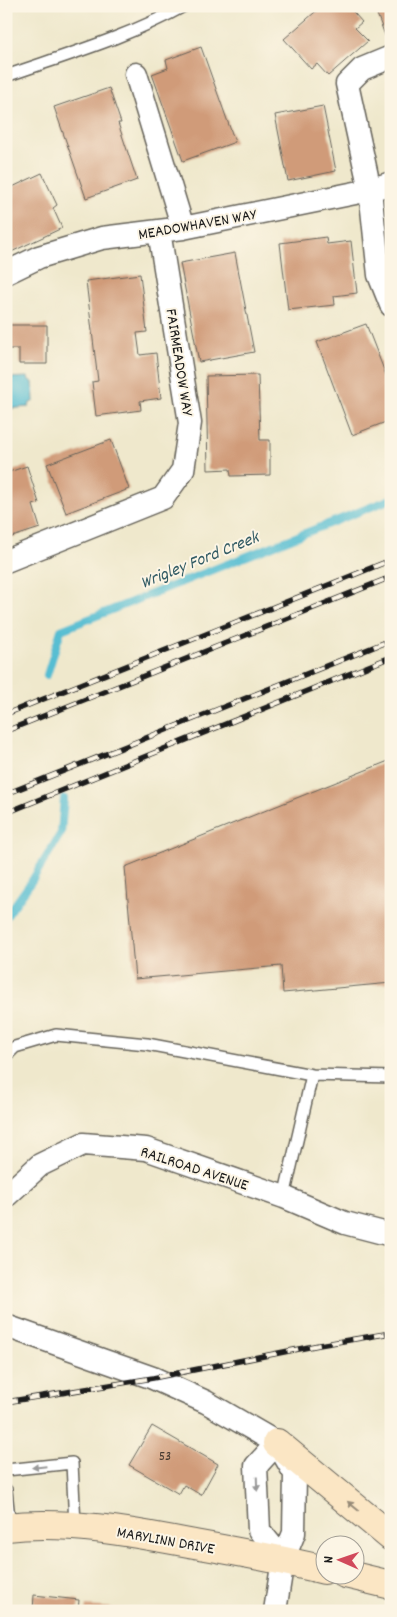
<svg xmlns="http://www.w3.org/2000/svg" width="397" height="1617" font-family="Dekko,sans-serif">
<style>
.water{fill:#55bdd2;stroke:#386c77}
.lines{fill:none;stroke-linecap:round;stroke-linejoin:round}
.stream{stroke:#55bdd2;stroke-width:8}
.building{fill:#d09b79}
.service-casing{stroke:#66635a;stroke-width:14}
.minor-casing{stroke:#66635a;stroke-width:25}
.secondary-casing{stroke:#66635a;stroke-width:30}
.service{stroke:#fff;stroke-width:11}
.minor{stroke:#fff;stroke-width:22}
.secondary{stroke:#fbe6c4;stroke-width:28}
.rail-casing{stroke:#1c1c1c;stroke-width:5.5}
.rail{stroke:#fcf5e5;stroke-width:4;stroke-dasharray:11;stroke-linecap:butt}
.oneway{fill:#999}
.oneway2{fill:#978b78}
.labels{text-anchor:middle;stroke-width:4;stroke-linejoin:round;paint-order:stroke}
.number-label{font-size:14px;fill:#493c33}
.street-label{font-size:16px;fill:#1c1c1c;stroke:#fcf5e5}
.water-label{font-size:18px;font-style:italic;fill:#335c65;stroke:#fcf5e5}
</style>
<rect width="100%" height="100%" fill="#fcf5e5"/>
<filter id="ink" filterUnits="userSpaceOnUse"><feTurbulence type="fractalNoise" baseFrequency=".02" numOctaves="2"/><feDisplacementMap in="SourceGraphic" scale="10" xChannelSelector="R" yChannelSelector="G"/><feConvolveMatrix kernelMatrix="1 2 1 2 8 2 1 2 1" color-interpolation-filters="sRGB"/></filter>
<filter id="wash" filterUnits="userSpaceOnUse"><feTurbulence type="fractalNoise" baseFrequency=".0096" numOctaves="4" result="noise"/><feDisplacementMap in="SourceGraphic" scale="20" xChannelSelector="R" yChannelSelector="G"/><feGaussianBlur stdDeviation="1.12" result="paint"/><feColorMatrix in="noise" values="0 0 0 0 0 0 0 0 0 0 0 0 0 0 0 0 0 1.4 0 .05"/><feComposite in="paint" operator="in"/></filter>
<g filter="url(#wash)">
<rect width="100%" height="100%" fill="#efe8cc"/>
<path class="water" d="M28,377L29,380L33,382L34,401L30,403L29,407L6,409V378Z"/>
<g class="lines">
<path class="stream" d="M47,675L61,630L391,499
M6,917L31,882L61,833L64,799"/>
</g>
<g id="blocks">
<path class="building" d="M322,6H348L362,22L355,28L368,41L328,76L317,64L311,69L284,39Z
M374,6H391V36L386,38Z
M201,47L235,142L183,161L152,74L168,68L166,60Z
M109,88L121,123H118L137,180L86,198L54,107Z
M323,106L336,171L288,181L275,115Z
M42,173L57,205L53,208L62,228L7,254L6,190Z
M326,237L327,244L351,241L357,293L334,296L335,305L288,310L280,243Z
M235,253L254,352L199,362L180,263Z
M140,274L147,332L137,333L140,355L156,353L161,398L140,401L141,410L96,416L92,382L98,381L86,281Z
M366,324L391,388V420L352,435L317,342Z
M6,325H47V364H19V349H6Z
M258,375L260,440H270V475L231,476L230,469L208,470L206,376Z
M111,440L129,489L66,513L47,464Z
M27,466L39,503L33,505L40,528L6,539V473Z
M391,760V983L283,993L281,966L135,979L125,867Z
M152,1426L218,1464L201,1495L184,1485L179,1494L129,1465Z
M34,1595L79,1600L78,1611H33Z
M86,1606L128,1609V1611H85Z"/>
</g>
</g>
<g filter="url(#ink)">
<use href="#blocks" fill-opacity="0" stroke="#66635a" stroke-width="1"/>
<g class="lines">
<g class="service-casing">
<path id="service" d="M6,76C66,55 128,37 184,6
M6,1056L15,1047L56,1035L147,1044L312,1075
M284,1197L312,1075L391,1077
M6,1470L72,1463L75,1525
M6,1490L10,1527"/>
</g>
<g class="minor-casing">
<path id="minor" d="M391,57L362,69L347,84L370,190L379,275L391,305
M136,74L183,228
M6,273L39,257L102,238L183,228L370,190L391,183
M6,561L163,498L183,470L190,423L159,231
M6,1196L40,1165L83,1144L146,1149L284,1197L345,1223L391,1235
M6,1326L153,1378L206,1402L277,1443L295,1474L294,1533L283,1560L275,1611
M277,1443L256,1466L259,1530L283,1560"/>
</g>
<g class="secondary-casing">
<path id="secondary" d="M277,1443L391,1537
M6,1527C65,1520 131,1532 189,1543C234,1551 280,1559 324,1570
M345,1574L391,1585"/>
</g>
<use href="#service" class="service"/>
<use href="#minor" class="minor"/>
<use href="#secondary" class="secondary"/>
<g class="rail-casing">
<path id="rail" d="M6,714L391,560
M6,731L391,577
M6,794L391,640
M6,813L391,657
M6,1402L153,1378L319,1345L391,1333"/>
</g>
<use href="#rail" class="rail"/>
</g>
<defs><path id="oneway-solid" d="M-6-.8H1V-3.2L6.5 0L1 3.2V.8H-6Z" transform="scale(1.25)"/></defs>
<g class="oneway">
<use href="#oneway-solid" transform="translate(39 1467) rotate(174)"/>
<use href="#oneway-solid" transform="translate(257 1484) rotate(88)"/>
</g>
<use class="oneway2" href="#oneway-solid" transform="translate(353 1506) rotate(-140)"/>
</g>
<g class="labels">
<g class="number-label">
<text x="165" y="1460">53</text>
</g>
<g class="street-label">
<text transform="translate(197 223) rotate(-10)" y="6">MEADOWHAVEN WAY</text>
<text transform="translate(181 362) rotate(81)" y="6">FAIRMEADOW WAY</text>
<text transform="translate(195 1167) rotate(18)" y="6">RAILROAD AVENUE</text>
<text transform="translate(166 1539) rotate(10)" y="6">MARYLINN DRIVE</text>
</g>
<g class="water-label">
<text transform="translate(199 559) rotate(-22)" y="6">Wrigley Ford Creek</text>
</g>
</g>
<rect width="397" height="1617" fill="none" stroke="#fcf5e5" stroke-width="25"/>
<g transform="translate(340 1560) rotate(272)"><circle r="24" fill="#fcf5e5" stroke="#a29e95"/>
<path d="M0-4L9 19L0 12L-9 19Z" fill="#d1495b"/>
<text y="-8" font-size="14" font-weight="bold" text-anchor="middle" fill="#1c1c1c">N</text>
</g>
</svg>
